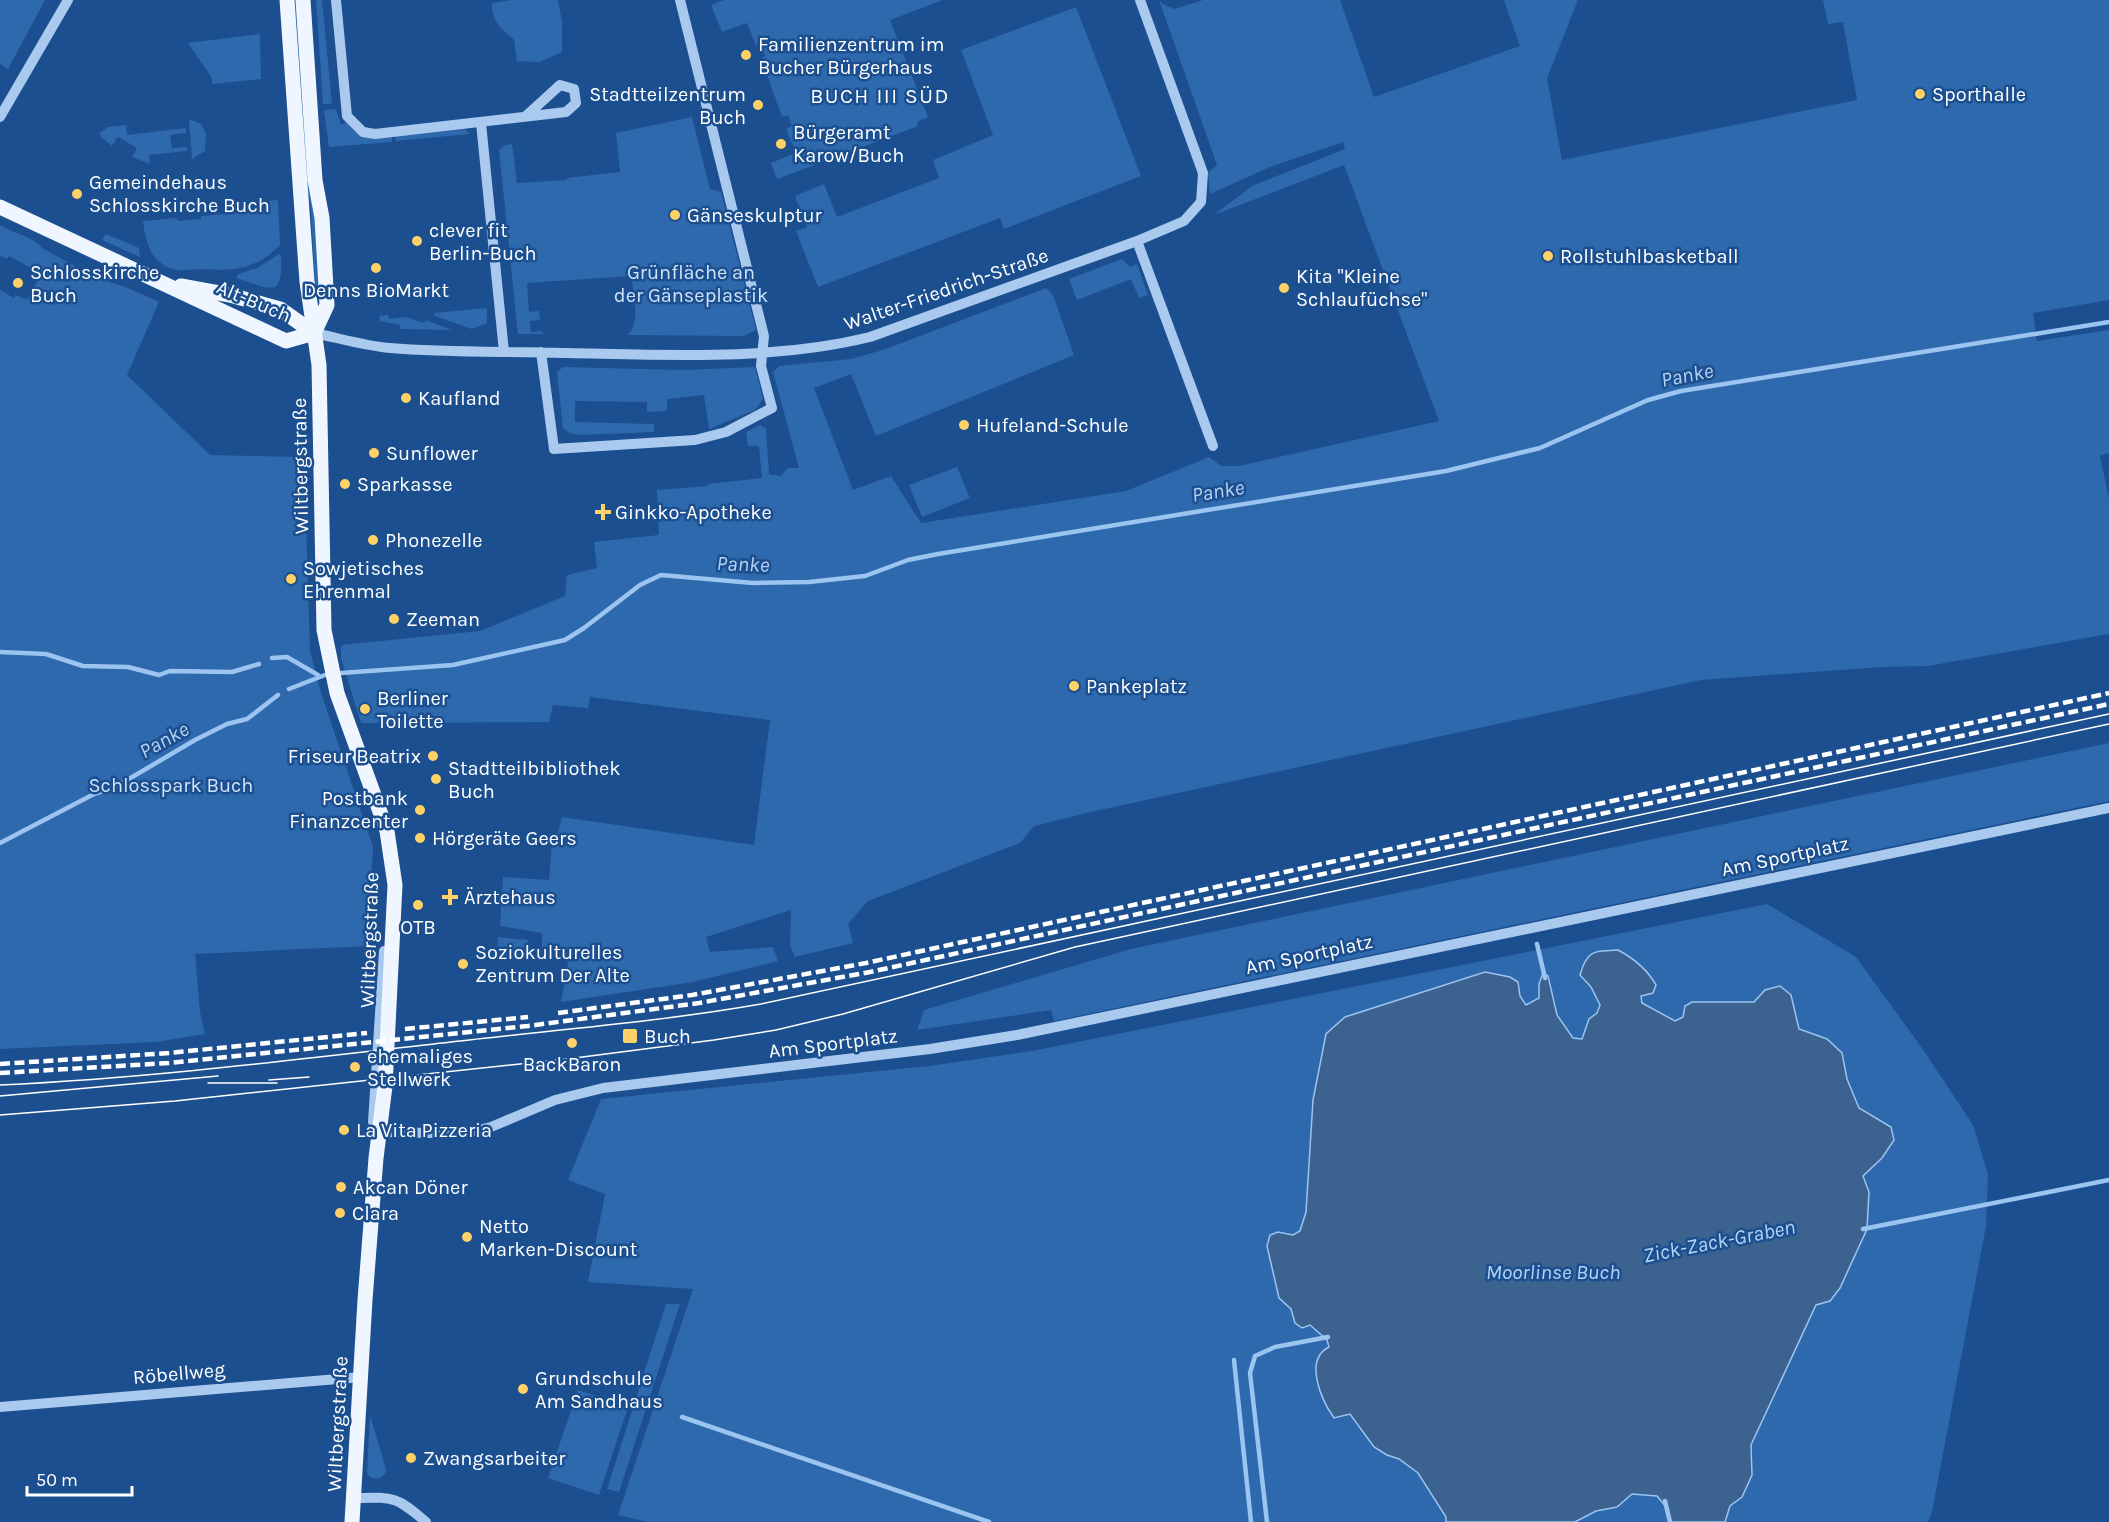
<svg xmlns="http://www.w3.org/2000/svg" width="2109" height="1522" font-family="Karla,sans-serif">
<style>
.green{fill:#2e69ad}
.water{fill:#3c6290;stroke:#9cc4f0;stroke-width:1.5}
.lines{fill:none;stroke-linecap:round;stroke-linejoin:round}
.stream{stroke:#9cc4f0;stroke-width:4.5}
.minor{stroke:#a9c9ee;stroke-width:10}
.major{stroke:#f0f6ff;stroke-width:15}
.tram{stroke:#fff;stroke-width:1.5}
.rail{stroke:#fff;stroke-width:4.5;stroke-dasharray:10 4.5;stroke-linecap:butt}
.poi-dot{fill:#ffd166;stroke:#1b4f8f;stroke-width:2}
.labels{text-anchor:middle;stroke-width:5;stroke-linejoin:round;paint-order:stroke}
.poi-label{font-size:20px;fill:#fff;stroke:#1b4f8f;text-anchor:start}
.park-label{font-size:20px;fill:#cfe3fa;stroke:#1b4f8f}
.street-label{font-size:20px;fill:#fff;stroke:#1b4f8f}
.neighbourhood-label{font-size:21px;letter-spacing:1.5px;fill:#fff;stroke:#1b4f8f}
.water-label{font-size:21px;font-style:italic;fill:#b5d3f5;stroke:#1b4f8f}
</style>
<rect width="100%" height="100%" fill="#1b4f8f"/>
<path class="green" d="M0,0H45L8,69L0,64Z
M291,0H298L321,288H315L311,210L306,183Z
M316,0H322L332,104H323Z
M511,0H558L562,22V52L540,62L517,61L514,40C502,30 491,20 492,3Z
M724,0H943L890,20L928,117L917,122L918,126L777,179L771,163L796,153L786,129L792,126L788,115L782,117L761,58L765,56L761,44L756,46L747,23L722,32L711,5Z
M1159,0L1164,5L1175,9L1203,0H1340L1374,97L1520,46L1504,0H1578L1547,78L1562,160L1857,100L1843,22L1828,24L1823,0H2109V300L2033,313L2037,341L2109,330V453L2100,456L2109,499V634L1928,666L1882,667L1701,680L1095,811L1034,826L1020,843L868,901L848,924L853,943L795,957L790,945L791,910L706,937L710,952L773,947L778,961L693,982L561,1002L569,956L542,950V933L500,926L503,877L549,880L552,844L556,842L562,817L754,845L770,720L590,697L588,708L553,705L549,722L361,723L341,658V645L480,631L565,596L567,575L597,568L594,542L659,535L657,490L708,486V484L762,478L759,446H748L746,432L760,425L766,428L769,474L781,476L788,468H799L773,372L779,366L851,359L883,350L1046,288L1053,295L1074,355L876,436L851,374L814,388L853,490L891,476L921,523L1126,491L1209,457L1221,466H1239L1439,421L1344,165L1214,215L1252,186L1345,149L1343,142L1270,167L1210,194L1208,173L1217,165Z
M1076,7L1141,176L1004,229L1000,218L818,287L796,231L807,227L795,196L824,184L837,217L939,178L933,160L993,135L961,50Z
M260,34L261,79L213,84L210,75L188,43Z
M336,109L341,125L346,122L359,134L392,136V142L329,147L324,110Z
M692,117L710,189L721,192L756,330L744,336L627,335C641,326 634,291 631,276L527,283L529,312L539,311L540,320L530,321L531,332L541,331L543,334H518L499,150L506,145L512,144L517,183L567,180V178L620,172L616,133Z
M189,119L201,124L206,134L205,151L192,159Z
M126,125L127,135L186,128V133L170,135L172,148L187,147V151L149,155L150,164L132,157L137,148L118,137L112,146L101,137L100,133L108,127Z
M465,129L470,134L396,141L395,136Z
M278,200L280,245C256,270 232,271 200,269C192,269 184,271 177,270C152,266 145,242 143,221L176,218L179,221L201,219V216L250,212V203Z
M0,225C19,236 29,234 42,248L93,276L128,288L159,302L127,375L210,455L304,457L310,651L321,693L373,847L368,946L195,954L200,1012L205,1034L156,1042L0,1049V290L14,298L16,295L27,300L40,276L30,271L31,268L9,256L7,259L0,256Z
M106,234L139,248L140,257L102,240Z
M279,254L281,256C283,301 270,288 236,278L238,274L257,268Z
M1122,259L1130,267L1137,264L1148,295L1139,298L1131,279L1077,300L1069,279Z
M487,308V323L472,329L435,316L434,313Z
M388,315L389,319L406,317L424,323L426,320L452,330L401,329L400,325L380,321L379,316Z
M563,367L683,370L755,367L763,399L755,410L709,429L704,395L667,399V411L647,412V402L575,401V422L654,424V432L579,435L570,433L563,428L557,372Z
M957,467L970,498L922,517L909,485Z
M2109,743V801L1054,1021L1051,1010L917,1030L924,1010L1131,949Z
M1767,904L1856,957L1922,1048L1973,1125L1988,1174L1986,1226L1932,1512L1928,1522H1725L1730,1506L1742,1497L1752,1475L1751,1445L1816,1305L1830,1301L1840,1288L1867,1229L1869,1192L1863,1176L1882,1158L1891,1127L1859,1108L1847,1079L1842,1053L1827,1039L1799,1029L1796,1013L1765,990L1755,1002H1692L1685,1006L1683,1017L1675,1021L1642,1003L1641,996L1580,975L1591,987L1600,1005L1597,1013L1589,1019L1582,1039L1573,1038L1557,1015L1553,994L1539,984V998L1532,1004L1526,1005L1520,996L1485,972L1345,1017L1326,1034L1313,1100L1306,1212L1300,1231L1293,1235L1278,1232L1279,1298L1327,1340L1334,1418L1350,1414L1374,1447L1387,1455L1399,1458L1418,1473L1446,1517V1522H648L618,1515L693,1289L588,1282L605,1194L568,1180L601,1099L929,1066L1032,1051Z
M498,937L528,940L526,958L497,956Z
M666,1304H680L619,1492L607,1489Z
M578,1390L628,1407L599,1495L548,1478Z
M370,1415L386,1469L385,1474L378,1479L370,1477L367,1473Z
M1632,1494L1657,1496L1667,1508L1669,1522H1575L1596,1511L1617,1507Z"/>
<path class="water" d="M1618,950C1635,959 1647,969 1656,985L1653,993L1641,996L1642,1003L1675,1021L1683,1017L1685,1006L1692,1002H1754L1765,990L1780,986L1791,995L1799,1029L1827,1039L1842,1053L1847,1079L1859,1108L1891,1127L1894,1140L1882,1158L1863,1176L1869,1192L1867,1229L1840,1288L1830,1301L1816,1305L1751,1445L1752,1475L1742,1497L1730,1506L1725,1522H1669L1667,1508L1657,1496L1632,1494L1617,1507L1596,1511L1575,1522H1446V1517L1418,1473L1399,1459L1387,1455L1374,1447L1350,1414L1334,1418C1322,1401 1303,1360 1329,1347L1327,1340L1310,1325L1302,1328L1295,1323L1291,1309L1279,1298L1267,1246L1270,1235L1278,1232L1293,1235L1300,1231L1306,1212L1313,1100L1326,1034L1345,1017L1485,972L1510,977L1518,982L1520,996L1526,1005L1539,998V984L1543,973L1548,976L1557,1015L1573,1038L1582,1039L1589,1019L1597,1013L1600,1005L1591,987L1580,975C1587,950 1594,951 1618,950Z"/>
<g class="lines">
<path class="stream" d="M0,652L46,654L83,666L128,667L159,675L170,671L232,672L259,664
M272,658L287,657L318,675
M341,673L453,665L565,640L584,628L640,585L661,575L753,583L809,582L865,576L908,560L938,554L1446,471L1540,448L1648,400L1681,391L2109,322
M289,689L325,675
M0,843L94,794L117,786L195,740L227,724L247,719L278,695
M1537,944L1545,978
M1863,1229L2109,1180
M1234,1360L1251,1522
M682,1417L989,1522
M1665,1501L1670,1522
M1267,1522L1250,1373L1255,1356L1275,1347L1328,1337"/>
<path class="minor" d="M336,0L347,116L363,132L375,134L566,112L576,103L574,89L560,85L526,116
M0,117L68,0
M481,123L504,352
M1137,241L1213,446
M314,333C339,338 365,346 390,348C449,353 508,351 567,353C668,355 772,361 870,337L1137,241L1184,221L1201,202L1203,173L1140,0
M541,352L554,449L695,440L726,432L772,408L761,366L764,336L680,0
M384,951L373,1122L380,1132L429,1133L474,1131L491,1127L555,1100L603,1088L930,1049L1017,1035L2109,808
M0,1407L362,1377
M354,1498C394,1497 396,1496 426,1522"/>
<path class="major" d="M287,0L307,282L319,365L324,630L337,693L387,831L395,885L385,1086L376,1158L365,1300L352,1522
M303,0L315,180L322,218L327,305L314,333
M0,207L286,341L314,333
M181,286L230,295L280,309L314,333"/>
<path class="tram" d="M269,1080L309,1077
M208,1083H277
M0,1085C151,1078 301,1059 451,1042C554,1030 658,1022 761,1004L2109,714
M0,1096L218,1076
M0,1115L175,1101L567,1059L714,1040L776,1030L843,1014L1075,947L2109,724"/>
<path class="rail" d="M558,1013L692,995L866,963L2109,693
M405,1029L528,1017
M0,1064L169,1053L367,1033
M0,1073L169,1063L528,1026L699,1003L870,972L2109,704"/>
</g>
<g class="poi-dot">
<circle cx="746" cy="55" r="6"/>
<circle cx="1920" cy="94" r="6"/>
<circle cx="758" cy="105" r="6"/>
<circle cx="781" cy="144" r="6"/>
<circle cx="77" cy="194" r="6"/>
<circle cx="675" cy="215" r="6"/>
<circle cx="417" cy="241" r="6"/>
<circle cx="1548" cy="256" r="6"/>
<circle cx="376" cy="268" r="6"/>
<circle cx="18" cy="283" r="6"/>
<circle cx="1284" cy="288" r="6"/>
<circle cx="406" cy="398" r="6"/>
<circle cx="964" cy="425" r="6"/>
<circle cx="374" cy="453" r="6"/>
<circle cx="345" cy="484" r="6"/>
<path d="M600 503h6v6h6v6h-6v6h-6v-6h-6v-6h6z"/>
<circle cx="373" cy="540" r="6"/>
<circle cx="291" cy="579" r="6"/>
<circle cx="394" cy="619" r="6"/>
<circle cx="1074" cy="686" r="6"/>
<circle cx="365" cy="709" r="6"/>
<circle cx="433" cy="756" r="6"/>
<circle cx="436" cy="779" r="6"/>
<circle cx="420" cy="810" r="6"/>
<circle cx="420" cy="838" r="6"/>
<path d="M447 888h6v6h6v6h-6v6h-6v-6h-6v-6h6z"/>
<circle cx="418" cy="905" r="6"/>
<circle cx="463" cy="964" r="6"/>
<rect x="622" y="1028" width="16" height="16" rx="3"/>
<circle cx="572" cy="1043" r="6"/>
<circle cx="355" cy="1067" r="6"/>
<circle cx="344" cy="1130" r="6"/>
<circle cx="341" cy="1187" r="6"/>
<circle cx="340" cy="1213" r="6"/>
<circle cx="467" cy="1237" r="6"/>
<circle cx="523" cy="1389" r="6"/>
<circle cx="411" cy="1458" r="6"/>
</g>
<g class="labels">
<g class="poi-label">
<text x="758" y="51">Familienzentrum im<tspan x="758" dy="23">Bucher Bürgerhaus</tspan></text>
<text x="746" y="101" text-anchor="end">Stadtteilzentrum<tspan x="746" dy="23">Buch</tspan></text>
<text x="1932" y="101">Sporthalle</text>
<text x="793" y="139">Bürgeramt<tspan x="793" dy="23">Karow/Buch</tspan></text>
<text x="89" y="189">Gemeindehaus<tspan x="89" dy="23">Schlosskirche Buch</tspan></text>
<text x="687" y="222">Gänseskulptur</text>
<text x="429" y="237">clever fit<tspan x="429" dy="23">Berlin-Buch</tspan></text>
<text x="1560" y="263">Rollstuhlbasketball</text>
<text x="30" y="279">Schlosskirche<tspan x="30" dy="23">Buch</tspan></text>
<text x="1296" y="283">Kita "Kleine<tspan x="1296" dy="23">Schlaufüchse"</tspan></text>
<text x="376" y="297" text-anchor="middle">Denns BioMarkt</text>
<text x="418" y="405">Kaufland</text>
<text x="976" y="432">Hufeland-Schule</text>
<text x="386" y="460">Sunflower</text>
<text x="357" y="491">Sparkasse</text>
<text x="615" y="519">Ginkko-Apotheke</text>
<text x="385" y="547">Phonezelle</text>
<text x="303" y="575">Sowjetisches<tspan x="303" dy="23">Ehrenmal</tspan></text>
<text x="406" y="626">Zeeman</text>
<text x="1086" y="693">Pankeplatz</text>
<text x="377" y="705">Berliner<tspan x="377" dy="23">Toilette</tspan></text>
<text x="421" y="763" text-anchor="end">Friseur Beatrix</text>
<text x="448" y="775">Stadtteilbibliothek<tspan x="448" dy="23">Buch</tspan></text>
<text x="408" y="805" text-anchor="end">Postbank<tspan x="408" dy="23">Finanzcenter</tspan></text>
<text x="432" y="845">Hörgeräte Geers</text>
<text x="464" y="904">Ärztehaus</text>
<text x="418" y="934" text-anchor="middle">OTB</text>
<text x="475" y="959">Soziokulturelles<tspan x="475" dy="23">Zentrum Der Alte</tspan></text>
<text x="644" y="1043">Buch</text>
<text x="367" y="1063">ehemaliges<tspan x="367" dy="23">Stellwerk</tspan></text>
<text x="572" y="1071" text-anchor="middle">BackBaron</text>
<text x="356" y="1137">La Vita Pizzeria</text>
<text x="353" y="1194">Akcan Döner</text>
<text x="352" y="1220">Clara</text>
<text x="479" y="1233">Netto<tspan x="479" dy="23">Marken-Discount</tspan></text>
<text x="535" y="1385">Grundschule<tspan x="535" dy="23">Am Sandhaus</tspan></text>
<text x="423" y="1465">Zwangsarbeiter</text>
</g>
<g class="park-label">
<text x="691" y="279">Grünfläche an<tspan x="691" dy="23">der Gänseplastik</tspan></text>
<text x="171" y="792">Schlosspark Buch</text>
</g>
<g class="street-label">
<text transform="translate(946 289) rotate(-19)" y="7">Walter-Friedrich-Straße</text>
<text transform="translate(254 301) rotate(23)" y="7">Alt-Buch</text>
<text transform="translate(300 466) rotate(-91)" y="7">Wiltbergstraße</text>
<text transform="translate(1785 856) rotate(-12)" y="7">Am Sportplatz</text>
<text transform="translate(369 940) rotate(-88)" y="7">Wiltbergstraße</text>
<text transform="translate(1309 954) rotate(-12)" y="7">Am Sportplatz</text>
<text transform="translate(833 1043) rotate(-7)" y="7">Am Sportplatz</text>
<text transform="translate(179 1373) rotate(-5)" y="7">Röbellweg</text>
<text transform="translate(337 1424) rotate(-87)" y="7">Wiltbergstraße</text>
</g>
<g class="neighbourhood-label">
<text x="880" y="103">BUCH III SÜD</text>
</g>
<g class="water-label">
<text transform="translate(1687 375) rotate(-11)" y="7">Panke</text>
<text transform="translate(1218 491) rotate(-9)" y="7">Panke</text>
<text transform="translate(743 564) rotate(2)" y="7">Panke</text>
<text transform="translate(164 740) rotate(-29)" y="7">Panke</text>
<text transform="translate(1719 1241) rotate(-11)" y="7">Zick-Zack-Graben</text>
<text x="1553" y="1279">Moorlinse Buch</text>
</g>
</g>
<path d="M27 1486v9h105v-9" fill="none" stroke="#ffffff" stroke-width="3"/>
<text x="36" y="1486" font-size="18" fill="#ffffff" stroke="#1b4f8f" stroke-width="4.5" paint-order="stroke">50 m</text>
</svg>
